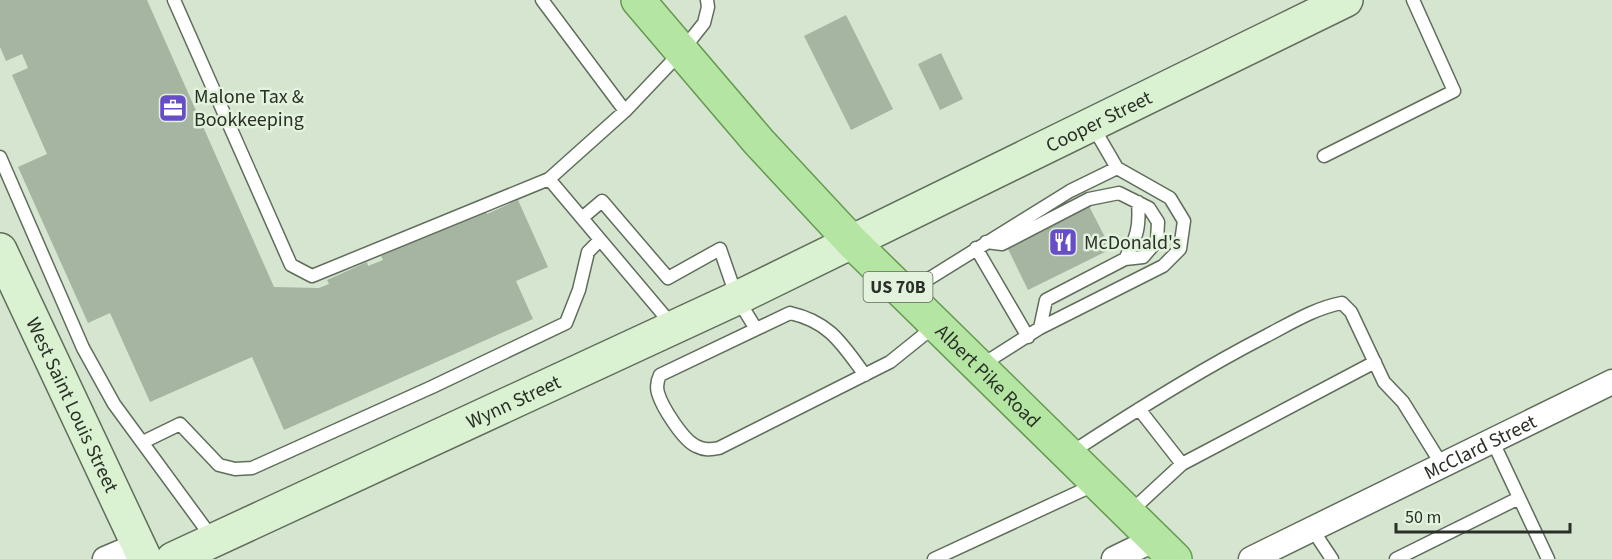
<svg xmlns="http://www.w3.org/2000/svg" width="1612" height="559" font-family="'Source Sans 3',sans-serif">
<style>
.building{fill:#a6b5a1}
.lines{fill:none;stroke-linecap:round;stroke-linejoin:round}
.lane-casing{stroke:#606d5b;stroke-width:15}
.street-casing{stroke:#606d5b;stroke-width:27}
.secondary-casing{stroke:#606d5b;stroke-width:36}
.primary-casing{stroke:#649a50;stroke-width:36}
.lane{stroke:#fff;stroke-width:12}
.street{stroke:#fff;stroke-width:24}
.secondary{stroke:#daf2d1;stroke-width:33}
.primary{stroke:#b5e5a3;stroke-width:33}
.labels{text-anchor:middle;stroke-width:5;stroke-linejoin:round;paint-order:stroke}
.shield{fill:#e2f2dd;stroke:#616a5e;stroke-width:1.5}
.shield-label{font-size:18px;font-weight:bold;fill:#2a3028}
.poi-label{font-size:20px;fill:#2a3028;stroke:#e2f2dd;text-anchor:start}
.street-label{font-size:20px;fill:#2a3028;stroke:#e2f2dd}
</style>
<rect width="100%" height="100%" fill="#d5e5d0"/>
<path class="building" d="M0,0H147L274,287L319,288L329,284L327,280L367,262L368,266L383,260L381,256L485,210L487,214L518,200L548,267L516,281L533,319L284,430L252,357L150,402L110,313L88,323L18,167L47,154L12,75L28,68L22,54L6,61L0,47Z
M846,15L893,109L851,130L804,36Z
M941,53L963,99L940,110L918,64Z
M1089,206L1111,249L1028,290L1007,247Z"/>
<g class="lines">
<g class="lane-casing">
<path id="lane" d="M174,0L291,265L312,276L549,179
M542,0L625,111L681,52L704,23L708,7L707,0
M625,111L549,179L673,326
M1092,125L1117,168
M1324,156L1454,91L1413,0
M0,157L83,348L114,404L213,539
M582,218L602,201L668,278L720,249L737,298L756,329
M986,242L1002,244L1089,199L1119,193L1149,208L1158,222L1157,241L1143,257L1125,259L1046,300L1040,328
M976,248L1028,337
M1125,259C1137,237 1140,227 1138,202
M906,293L1070,191L1117,168L1170,198L1184,221L1180,249L1163,266L1040,328L980,366
M865,375C842,344 830,322 790,313L660,375C657,381 656,386 658,393C662,407 683,440 696,446C704,450 710,450 719,448L890,362L936,325
M1139,409L1182,464
M1492,440L1548,559
M143,442L180,424L219,465L235,469L252,468L432,387L566,323L579,290L588,252L600,240
M1069,454C1133,412 1198,371 1266,336C1291,323 1315,308 1342,303L1351,312L1384,382L1403,402L1442,465
M1129,513L1182,464L1375,362
M1312,529L1332,559
M934,559L1096,484
M1396,559L1519,498"/>
</g>
<g class="street-casing">
<g id="street">
<path d="M105,559L138,545"/>
<path d="M1114,559L1155,539"/>
<path id="s1" d="M1251,559L1612,382"/>
</g>
</g>
<g class="secondary-casing">
<g id="secondary">
<path id="s2" d="M0,250L145,559"/>
<path id="s3" d="M173,559L737,298L1346,0"/>
</g>
</g>
<g class="primary-casing">
<g id="primary">
<path id="s4" d="M638,0L759,142L852,242L1175,559"/>
</g>
</g>
<use href="#lane" class="lane"/>
<use href="#street" class="street"/>
<use href="#secondary" class="secondary"/>
<use href="#primary" class="primary"/>
</g>
<defs>
<g id="office-square" transform="scale(1.5)"><rect x="-9" y="-9" width="18" height="18" rx="4" fill="#674dc6" stroke="#e2f2dd"/><path d="M-6-3h4V-5.5h4V-3h4V5H-6ZM-1-4.5V-3h2v-1.5ZM-6 0V1H6V0Z" fill="#fff"/></g>
<g id="restaurant-square" transform="scale(1.5)"><rect x="-9" y="-9" width="18" height="18" rx="4" fill="#674dc6" stroke="#e2f2dd"/><path d="M-5-6h1v4h1v-4h1v4h1v-4h1v5L-1.5 .5V6h-2V.5L-5-1ZM5-6V6H3V1.5H1.5Q1.5-4 5-6Z" fill="#fff"/></g>
</defs>
<g fill-rule="evenodd">
<use href="#office-square" x="173" y="108"/>
<use href="#restaurant-square" x="1063" y="242"/>
</g>
<g class="labels">
<rect class="shield" x="863.5" y="272" width="69" height="30" rx="4.5"/>
<g class="shield-label">
<text x="898" y="293">US 70B</text>
</g>
<g class="poi-label">
<text x="194" y="103">Malone Tax &amp;<tspan x="194" dy="23">Bookkeeping</tspan></text>
<text x="1084" y="249">McDonald's</text>
</g>
<g class="street-label">
<text dy="7" stroke="none"><textPath href="#s3" startOffset="1024">Cooper Street</textPath></text>
<text dy="7" stroke="none"><textPath href="#s4" startOffset="514">Albert Pike Road</textPath></text>
<text dy="7" stroke="none"><textPath href="#s3" startOffset="375">Wynn Street</textPath></text>
<text dy="7" stroke="none"><textPath href="#s2" startOffset="171">West Saint Louis Street</textPath></text>
<text dy="7" stroke="none"><textPath href="#s1" startOffset="255">McClard Street</textPath></text>
</g>
</g>
<path d="M1396 523v9h174v-9" fill="none" stroke="#2a3028" stroke-width="3"/>
<text x="1405" y="523" font-size="18" fill="#2a3028" stroke="#e2f2dd" stroke-width="4.5" paint-order="stroke">50 m</text>
</svg>
